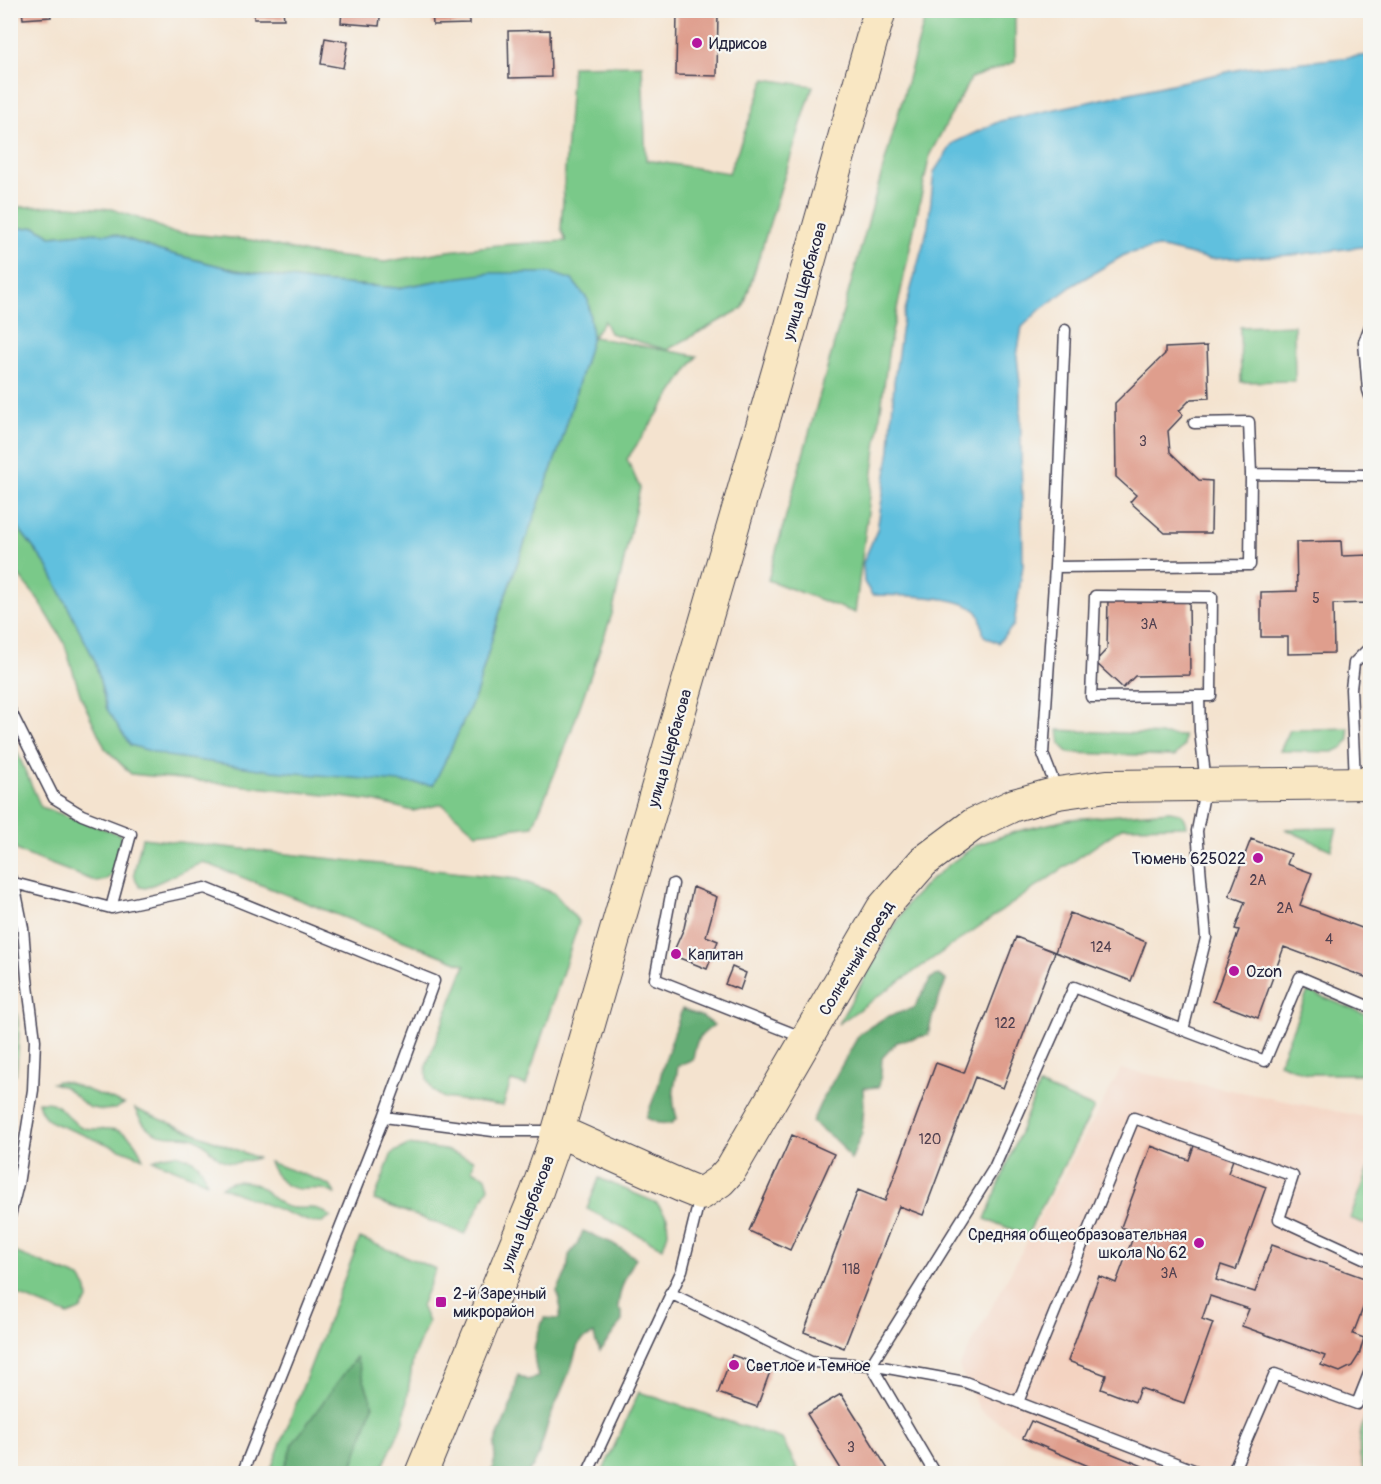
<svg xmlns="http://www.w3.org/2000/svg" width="1381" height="1484" font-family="Pangolin,sans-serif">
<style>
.built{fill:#f4d3c1}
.green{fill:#7ac989;stroke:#4e7662;stroke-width:1.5}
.forest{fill:#63ad75;stroke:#426858;stroke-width:1.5}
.water{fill:#60c0de;stroke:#41718c;stroke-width:1.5}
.building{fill:#df9e8d}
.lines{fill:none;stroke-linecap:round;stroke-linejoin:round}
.lane-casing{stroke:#423f51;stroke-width:13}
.secondary-casing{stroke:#423f51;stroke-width:34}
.lane{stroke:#fff;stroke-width:10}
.secondary{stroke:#f9e7c3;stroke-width:32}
.poi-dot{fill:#b5179e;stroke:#f6f6f2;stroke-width:2}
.labels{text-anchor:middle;stroke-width:4.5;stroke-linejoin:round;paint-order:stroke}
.number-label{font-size:14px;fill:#514150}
.poi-label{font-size:16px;fill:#22223b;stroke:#f6f6f2;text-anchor:start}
.street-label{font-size:16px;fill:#22223b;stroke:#f6f6f2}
</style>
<rect width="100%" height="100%" fill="#f6f6f2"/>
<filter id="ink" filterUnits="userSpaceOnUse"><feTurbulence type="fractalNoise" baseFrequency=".0167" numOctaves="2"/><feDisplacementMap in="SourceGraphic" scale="12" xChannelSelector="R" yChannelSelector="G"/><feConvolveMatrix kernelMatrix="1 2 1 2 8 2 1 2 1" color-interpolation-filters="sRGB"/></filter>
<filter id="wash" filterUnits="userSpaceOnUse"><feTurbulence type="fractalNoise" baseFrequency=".008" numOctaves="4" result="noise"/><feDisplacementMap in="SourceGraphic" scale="24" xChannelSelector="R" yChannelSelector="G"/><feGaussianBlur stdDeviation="1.35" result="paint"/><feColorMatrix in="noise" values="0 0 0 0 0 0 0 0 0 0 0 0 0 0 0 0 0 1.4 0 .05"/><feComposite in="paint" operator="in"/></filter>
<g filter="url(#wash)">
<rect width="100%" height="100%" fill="#f4e3cf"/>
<path class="built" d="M1121,1069L1251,1094L1370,1118V1473H1107L1023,1438L980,1410L959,1367Z"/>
<path class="green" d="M927,11H1015V62L971,78L930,154L889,347L855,613L768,580Z
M642,65L646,160L729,173L765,79L813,86L743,308L667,350L610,333L604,321L593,337L697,356L627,459L640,488L612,614L566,746L533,826L476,833L442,804L413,811L373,801L284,790L131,774L105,748L81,697L64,642L38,599L18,575L11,568L10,520L14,522L48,567L95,661L107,709L433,785L449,753L476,694L501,608L562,440L592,337L588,300L572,280L447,279L398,288L316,282L236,270L160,251L114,234L82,233L51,236L36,227L11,229V207L69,206L112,209L149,222L171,232L251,240L307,253L385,262L440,252L498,245L566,241L561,229L572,66Z
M1294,325L1295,381L1241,382L1240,327Z
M1348,728L1349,739L1344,747L1333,752L1280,751L1290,730Z
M1058,730L1184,736V746L1175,756L1069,753L1060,744Z
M10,736L41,807L122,835L114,872L106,880L97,882L22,853L11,846Z
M1170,811C1181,813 1185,814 1187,826L1123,827L838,1024L908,903L927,883L951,863L976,845L1018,831L1071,819Z
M1337,828L1331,850L1285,829Z
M142,838L517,879L554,893L579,922L526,1085L511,1081L503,1106L444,1098L433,1091L427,1079L426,1066L465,965L203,862L146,888L140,887L136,881L134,873Z
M1308,991L1370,1016V1074H1308L1279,1063Z
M11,1004H13C23,1020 17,1056 16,1074L11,1072Z
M58,1081L66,1082L124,1104L115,1109L102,1110L88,1107L65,1087L52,1083Z
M1039,1085L1094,1108L1027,1235L985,1219Z
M38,1102C42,1102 48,1102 52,1103C63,1108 70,1122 82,1127C91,1131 100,1128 110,1129C128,1130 136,1142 143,1158L53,1123C44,1117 40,1112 38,1102Z
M135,1109L257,1158C237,1164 226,1167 211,1151C206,1146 202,1141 196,1139C189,1135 181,1137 173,1136C153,1136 143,1127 135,1109Z
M408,1145L445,1150L474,1160L472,1170L486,1177L489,1187L465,1234L374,1200L392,1153Z
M175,1154C194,1158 201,1163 207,1182L153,1160L163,1156Z
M269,1162L321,1181L331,1187L336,1195C323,1187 319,1189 304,1189C286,1190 275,1177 269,1162Z
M1370,1166V1226L1350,1218Z
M599,1178L657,1203L667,1217L668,1233L663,1248L587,1209Z
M238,1181C245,1182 254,1182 260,1187C269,1193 276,1203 287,1207C305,1212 312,1201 331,1217L322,1223L310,1222L221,1187L231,1182Z
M360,1238L436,1269L421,1306L428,1322L413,1358L404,1421L380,1473L269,1474Z
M12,1251L80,1278L87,1289L88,1300L80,1310L68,1315L11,1292L10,1252Z
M639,1392L782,1439L800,1473H602Z
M1370,1402V1473H1365C1354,1449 1361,1426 1370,1402Z"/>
<path class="forest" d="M938,975L946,980L932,1018L928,1035L897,1042L882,1058L881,1074L879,1087L863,1088L864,1105L862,1133L851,1160L839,1143L812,1122L820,1104L860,1033L886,1017L914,1008L931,978Z
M682,1009L703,1017L714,1025C698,1037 696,1039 693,1059L678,1066C675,1089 670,1095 677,1118L671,1124L658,1123L646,1118L658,1087L662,1070Z
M583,1231L612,1243L636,1258C626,1275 620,1287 618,1307L622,1313V1321L600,1351L596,1343L594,1334L584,1339L578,1345L571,1368L549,1420L539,1454L533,1467L527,1473H491L495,1459L494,1445L513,1400L518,1375L527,1380L538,1377C531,1351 534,1342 544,1318L559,1319L561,1309L557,1291L567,1271L569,1255L577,1245Z
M356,1357L373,1406L350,1473H282L293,1443Z"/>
<path class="water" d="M1370,55V246L1293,255L1210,259L1158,247L1126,254L1075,284L1041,309L1022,327L1017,356L1020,384L1023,565L1014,625L998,643L984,636C982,630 982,619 978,613C963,594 897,596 872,595L864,582L863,563L877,530L890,450L894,382L903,318L928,227L934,172L953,143L1000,121L1246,68Z
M36,227L51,236L82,233L114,234L160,251L236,270L316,282L398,288L447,279L491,273H552L572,280L588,300L592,337L562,440L501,608L476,694L449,753L433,785L273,771L167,756L130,745L107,709L95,661L48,567L14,522L11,520V229Z"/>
<g id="blocks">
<path class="building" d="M22,10H50L51,17L23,19Z
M254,10H283L284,19H254Z
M342,10H381L379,26L341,23Z
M432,10H469V24L433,25Z
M677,10H718L717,76L676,75Z
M550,30L551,77L509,78L508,31Z
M325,38L348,42L343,68L321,64Z
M1207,346L1209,398L1191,399L1179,411L1183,415L1168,431L1170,452L1199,480L1212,481L1211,533H1165L1130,502L1136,495L1116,477L1115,403L1165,354V348Z
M1341,541L1342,556L1370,555V603L1333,604L1334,653L1288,654V637H1261V592L1297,591L1296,542Z
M1108,598L1189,600L1190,675L1135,676L1123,688L1095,662L1107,649Z
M1251,839L1291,854L1287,864L1312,873L1300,905L1370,931V979L1284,947L1258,1018L1213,1001L1239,930L1235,929L1245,902L1229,896Z
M693,887L717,897L706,936L718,941L707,969L672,955L684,928Z
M1070,913L1146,942L1131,981L1055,952Z
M1016,937L1055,952L1003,1088L975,1077L923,1215L899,1206L844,1348L804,1332L858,1190L885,1201L936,1063L964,1073Z
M732,967L746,973L740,990L725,984Z
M792,1135L834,1154L790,1250L749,1231Z
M1195,1143L1234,1157L1228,1173L1266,1187L1236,1270L1221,1265L1216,1280L1255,1292L1272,1245L1370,1280V1290L1353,1334L1364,1338L1359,1355L1352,1366L1340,1372L1321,1365L1325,1356L1242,1326L1249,1309L1210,1296L1202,1319L1213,1323L1184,1403L1140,1388L1135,1402L1101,1389L1106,1375L1068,1361L1099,1276L1116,1283L1135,1232L1121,1227L1151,1146L1189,1160Z
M732,1355L771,1369L757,1407L718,1393Z
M841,1394L858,1421L891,1474H844L807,1414Z
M1031,1421L1160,1473V1474H1107L1023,1438Z"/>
</g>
</g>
<g filter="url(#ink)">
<use href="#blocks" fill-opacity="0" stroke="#423f51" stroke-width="1.5"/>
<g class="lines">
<g class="lane-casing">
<path id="lane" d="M1370,326L1364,342L1368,390L1370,396
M1194,423L1249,422L1251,474
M1055,567L1065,330
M1199,696L1091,697L1095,596L1212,597L1211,696H1199L1200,731L1206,784L1197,831L1206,938L1183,1030L1074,987L994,1168L871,1365L965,1382L1204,1474
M10,710L54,798L82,815L131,834L111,908
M1355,780L1351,689L1354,663L1370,647
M1057,790L1043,754L1055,567L1250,565L1251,474L1370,475
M14,883L111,908L205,888L434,981L384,1117L242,1474
M673,884L655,979L804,1038
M1183,1030L1265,1061L1300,977L1370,1007
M384,1117L493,1131H553
M10,1216L18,1184L33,1090L35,1040L27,978L23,928L14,883L11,879
M670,1293L811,1362L871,1365L935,1474
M1018,1402L1134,1118L1293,1176L1279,1219L1370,1261
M587,1474L682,1270L700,1197
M1232,1474L1275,1374L1357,1404L1370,1371"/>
</g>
<g class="secondary-casing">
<path id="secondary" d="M558,1131L686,1188L701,1194L720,1181L731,1169L882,909L923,862L974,824L1014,805L1058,793L1107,786L1370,783
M421,1474L536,1194L558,1131L789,333L880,10"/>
</g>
<use href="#lane" class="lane"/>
<use href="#secondary" class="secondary"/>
</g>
</g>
<g class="poi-dot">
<circle cx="697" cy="43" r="6"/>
<circle cx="1258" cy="858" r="6"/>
<circle cx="676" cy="954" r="6"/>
<circle cx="1234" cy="971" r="6"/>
<circle cx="1199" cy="1243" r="6"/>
<rect x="435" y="1296" width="12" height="12" rx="3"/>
<circle cx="734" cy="1365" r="6"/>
</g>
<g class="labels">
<g class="number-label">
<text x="1143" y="446">3</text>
<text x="1316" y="603">5</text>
<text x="1149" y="629">3А</text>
<text x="1258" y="885">2А</text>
<text x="1285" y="913">2А</text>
<text x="1329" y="944">4</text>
<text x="1101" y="952">124</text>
<text x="1005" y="1028">122</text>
<text x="930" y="1144">120</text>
<text x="851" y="1274">118</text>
<text x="1169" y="1278">3А</text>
<text x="851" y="1452">3</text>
</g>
<g class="poi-label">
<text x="709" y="49">Идрисов</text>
<text x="1246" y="864" text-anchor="end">Тюмень 625022</text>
<text x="688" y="960">Капитан</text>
<text x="1246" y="977">Ozon</text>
<text x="1187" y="1240" text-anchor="end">Средняя общеобразовательная<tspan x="1187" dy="18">школа № 62</tspan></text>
<text x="453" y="1299">2-й Заречный<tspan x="453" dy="18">микрорайон</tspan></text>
<text x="746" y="1371">Светлое и Темное</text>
</g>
<g class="street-label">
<text transform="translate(804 281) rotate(-74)" y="6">улица Щербакова</text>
<text transform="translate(669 748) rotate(-74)" y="6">улица Щербакова</text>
<text transform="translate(856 958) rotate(-59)" y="6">Солнечный проезд</text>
<text transform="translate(527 1213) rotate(-69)" y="6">улица Щербакова</text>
</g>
</g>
<rect width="1381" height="1484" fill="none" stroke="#f6f6f2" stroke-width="36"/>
</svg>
